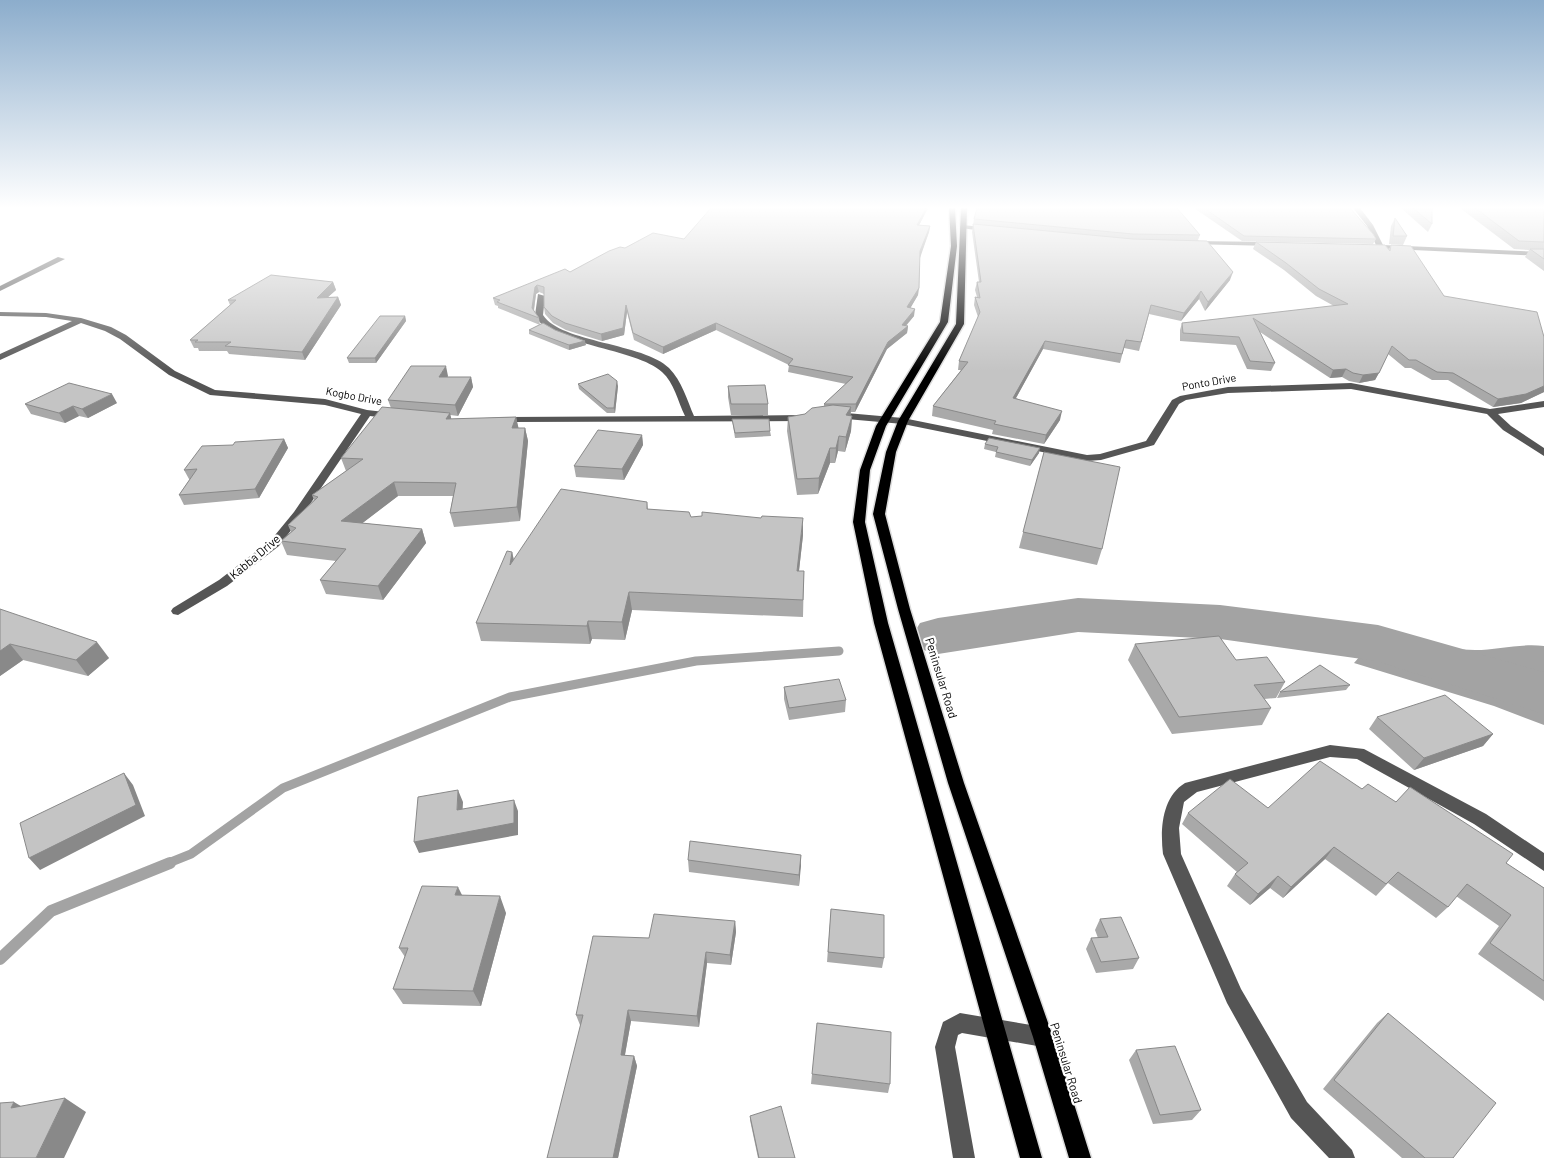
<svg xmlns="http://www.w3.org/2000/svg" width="1544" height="1158" font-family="Barlow,sans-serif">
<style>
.water{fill:#a3a3a3}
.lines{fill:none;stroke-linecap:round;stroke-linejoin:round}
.stream-far1{stroke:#a3a3a3;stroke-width:9}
.stream{stroke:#a3a3a3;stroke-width:12}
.river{fill:#a3a3a3;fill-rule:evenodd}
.major-casing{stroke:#dbdbdb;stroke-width:3}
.minor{fill:#555;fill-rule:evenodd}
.major{fill:#000;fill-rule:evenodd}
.wall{fill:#a9a9a9}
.shaded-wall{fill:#898989}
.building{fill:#c4c4c4;stroke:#898989}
.labels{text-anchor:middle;stroke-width:4.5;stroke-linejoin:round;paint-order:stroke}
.far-street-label{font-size:11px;fill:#000;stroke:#fff}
.street-label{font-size:12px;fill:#000;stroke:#fff}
</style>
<rect width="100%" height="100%" fill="#fff"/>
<path class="water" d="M1380,633C1412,643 1441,649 1475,650C1498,650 1521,643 1544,646V725L1494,706L1354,663Z"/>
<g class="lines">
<path class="stream-far1" d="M166,864L191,854L283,788L510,697L696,661L839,651"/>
<path class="stream" d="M0,959L51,911L170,863"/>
<path class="river" d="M1078,598L1220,605L1378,625L1544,672V714L1376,661L1220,639L1078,632L938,654L920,649L912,636L920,623L938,618Z"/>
<g class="major-casing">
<path id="major" d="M949,208H955L957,246L948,322L886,426L870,470L865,522L888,623L1042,1158H1020L874,623L853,522L860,470L876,426L940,322L951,246Z
M961,208H967L964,324L908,421L896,452L885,514L910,609L964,783L1053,1037L1091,1158H1069L1033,1037L948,783L898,609L873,514L886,452L898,421L956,324Z"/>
</g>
<path class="minor" d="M1353,208H1360L1373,225L1383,245L1544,252V256L1370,248V246L1376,245L1367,226Z
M963,225L990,228L993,230L990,232L961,228L960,227Z
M1192,241L1272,242L1275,244L1272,246L1190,244V242Z
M58,257L65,259L0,291V286Z
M538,294L545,296L543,315C561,343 644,343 669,368C682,381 687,400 694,416L803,415L808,418L803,421L497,422V418L500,417L685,416C678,402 674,382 662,372C637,348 547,345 535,315Z
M0,312L46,313L81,318L111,327L126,335L175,371L215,390L325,399L367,410L393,413L398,416L393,419L370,416L302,516L279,546L227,586L178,615L173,614L171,611L173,608L219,580L271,540L294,512L361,414L325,405L210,395L169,375L120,339L105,331L81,323L0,360V354L72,321L46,317L0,316Z
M1351,383L1490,409L1544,401V407L1498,414L1511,426L1544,448V456L1503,430L1487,414L1351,389L1228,393L1186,400L1179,404L1154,445L1101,460L1087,461L903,424L835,418L830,415L835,412L903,418L1087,455L1100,454L1146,441L1172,400L1180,396L1228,387Z
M1330,745L1364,749L1486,814L1544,853V871L1474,824L1357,759L1330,757L1197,792L1184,802L1179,828L1181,854L1241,989L1307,1102L1352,1150L1355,1158H1329L1291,1118L1227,1003L1163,854C1160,829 1162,797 1185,783Z
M960,1013L1043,1027L1050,1030L1053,1037L1050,1044L1043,1047L962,1033L958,1035L955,1047L975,1158H953L935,1047L943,1022Z"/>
<use href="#major" class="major"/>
</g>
<path class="wall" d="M928,208L919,225L930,226L929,232L920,256L918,295L910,308L914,316L906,326H908L907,333L887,349L855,412H851L850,416H852L851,431L845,452L838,451L835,463H830L818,494L797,495L787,431L788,417L805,414L824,406V404L846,384L788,372L789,365L716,330L663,354L634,340L627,312L624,335L602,341L566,330L553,323L545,314L544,307V294L539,292L536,294L534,311L539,318L540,325L555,330L586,345L569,350L529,334V330L540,325L498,308V306L495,305L493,298L570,272L625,248L684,239Z
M1194,208H1350L1376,239L1373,244L1242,241Z
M1401,208H1432V224L1428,232Z
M1460,208H1544V271L1525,257L1529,250L1514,249Z
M1395,218L1407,236L1403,245L1389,244L1391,226Z
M974,219L1200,235L1198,240L1230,280L1205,311L1199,299L1181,321L1149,314L1139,351L1124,348L1120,363L1043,349L1016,398L1060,420L1044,444L992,434L993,430L932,416L933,406L961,370H958L959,361L978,317L974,305L975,297H977L975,290L977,282H979L972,232Z
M1256,242L1389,249L1391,245L1444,296L1544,337V392L1521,403L1493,407L1448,380H1432L1411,368H1405L1388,354L1375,380L1359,383L1349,381L1342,377L1330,378L1260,332L1275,363L1271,371L1247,369L1236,345L1180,341V330L1182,323L1334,306L1316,296L1284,270L1253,249Z
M333,282L336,290L328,297H338L341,305L305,360L229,354L227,351H199L198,348H194L190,340L230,305L228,300Z
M405,316L406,321L376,363H349L347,358Z
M448,376L447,377H471L473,387L458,416L450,415L451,419L516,417L518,428H525L528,441L520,521L454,527L450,513L453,496H398L362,523L422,529L426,543L383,600L326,594L320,580L336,561L287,555L281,541L291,532L288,525L314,500L312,495L346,471L341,458L391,408L388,400Z
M578,384L618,386L615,413H607L579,389Z
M728,386L768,404V415H731L728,397Z
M117,403L88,418L79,416L65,423L31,414L25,404Z
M732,419L770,431L771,436L735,438Z
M642,435L643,445L624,480L576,477L574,466Z
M284,439L288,448L259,498L184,505L179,495L190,479H189L184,470L233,445Z
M985,444L1039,453L1030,466L995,457L996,452L984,449Z
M1044,452L1102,549L1097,565L1019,548Z
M647,502L648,509L691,517L803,535L799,571H804L803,617L632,610L625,640L592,639L590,644L481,641L476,623L512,552L514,560Z
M0,609L109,658L88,676L23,660L0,676Z
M1135,644L1236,660L1285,682L1276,698L1264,699L1271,708L1262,725L1172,734L1128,660Z
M1350,685L1346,690L1277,698L1280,692Z
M784,687L846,700L845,712L789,720L784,699Z
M1377,717L1493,734L1483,746L1414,770L1369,729Z
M1362,789L1396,802L1506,863L1544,888V1001L1478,954L1499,926L1456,896L1448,907L1436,918L1388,883L1376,896L1325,859L1283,898L1270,888L1250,905L1227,886L1235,874L1237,872L1182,824L1188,813L1268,808Z
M801,855L799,886L689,872L688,860Z
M462,895L506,913L481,1006L403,1004L393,989L405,957L399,948Z
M831,909L884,958L882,968L827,962Z
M1100,919L1139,958L1133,969L1096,973L1086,949L1091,938H1098L1095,930Z
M735,921L736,932L731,965L707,963L699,1027L631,1021L625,1055L634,1056L637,1066L618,1158H547L581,1025H580L576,1015L649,938Z
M1388,1013L1453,1158H1402L1323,1089L1377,1023Z
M1136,1050L1201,1110L1192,1120L1153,1124L1129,1060Z
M812,1074L890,1084L888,1093L811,1084Z
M750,1116L795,1158H758L750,1120Z"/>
<path class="shaded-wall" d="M926,208H928L916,231L917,225Z
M930,226L929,232L920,258V251Z
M1233,272L1230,280L1205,311L1208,302Z
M333,282L336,290L319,305L317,298Z
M537,285L539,292L536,294L533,315L532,308L535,287Z
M919,288L918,295L907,314V307Z
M1201,291L1199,299L1181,321L1184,313Z
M338,297L341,305L305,360L302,352Z
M626,305L627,312L624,335L602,341L601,334Z
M915,309L914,316L901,331L908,326L907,333L887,349L855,412L856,404L888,342Z
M405,316L406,321L376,363L375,358Z
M716,323V330L663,354V347Z
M585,341L586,345L569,350V345Z
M1045,341L1043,349L1011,407L1013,398Z
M446,366L448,376L442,387L439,377Z
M1346,369L1342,377L1330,378L1333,370Z
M1379,373L1375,380L1359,383L1363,375Z
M471,377L473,387L458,416L455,405Z
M617,381L618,386L615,413L614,408Z
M1544,386V392L1521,403L1493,407L1498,399Z
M112,394L117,403L88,418L82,409Z
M73,406L79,416L65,423L59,413Z
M851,407L850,421L846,415Z
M1062,411L1060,420L1044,444L1046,435Z
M450,413L453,426L446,419Z
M852,416L851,431L845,452L846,437Z
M516,417L519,430L512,428Z
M525,428L528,441L520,521L517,507Z
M642,435L643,445L624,480L622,469Z
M839,436L838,451L835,463L836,448Z
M284,439L288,448L259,498L255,489Z
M830,448V463L818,494L819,478Z
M1040,448L1039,453L1030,466L1032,460Z
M394,482L398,496L347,535L341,521Z
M803,518V535L797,588V571Z
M422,529L426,543L383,600L378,586Z
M512,552L516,570L510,565Z
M629,592L632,610L625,640L622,622Z
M588,621L592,639L590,644L587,626Z
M97,642L109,658L88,676L76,660Z
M10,644L23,660L0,676V651Z
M1493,734L1483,746L1414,770L1424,758Z
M124,773L133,785L145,816L40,870L29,858Z
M458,790L463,802L462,822L457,810Z
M514,800L518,811V835L419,853L414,842Z
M1334,847L1325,859L1283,898L1291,887Z
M801,855V866L799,886V875Z
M1278,876L1270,888L1250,905L1258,894Z
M458,887L466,903L455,895Z
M500,896L506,913L481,1006L473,991Z
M735,921L736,932L731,965L730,955Z
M706,952L707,963L699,1027L697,1016Z
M628,1010L631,1021L623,1065L621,1055Z
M634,1056L637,1066L618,1158H613Z
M65,1098L86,1112L64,1158H36Z
M14,1102L36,1115L11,1108Z"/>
<path class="building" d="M711,208H926L917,225L930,226L920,251L919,288L907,307L915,309L902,325L908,326L888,342L856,404H824L853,377L788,365L793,359L716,323L663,347L633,333L626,305L623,328L601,334L565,323L552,316L544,307V287L537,285L535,287L532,308L539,318L497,302L500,300L493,298L565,269L570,272L609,251L620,247L625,248L653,233L684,239Z
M977,208H1177L1200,235L1133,234L974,219Z
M1204,208H1350L1373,234L1376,239L1244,236Z
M1413,208H1432V224Z
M1475,208H1544V242L1519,241Z
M1395,218L1407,236H1393Z
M973,224L1133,239L1207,241L1233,272L1208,302L1201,291L1184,313L1151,305L1141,342L1126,340L1122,354L1045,341L1013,398L1062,411L1046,435L994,424L996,421L933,406L968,362L959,361L980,312L975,297L980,298L977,282H981Z
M1256,242L1385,245L1390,251L1391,245L1411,246L1444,296L1537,312L1544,337V386L1526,394L1498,399L1453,373L1437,372L1416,360H1409L1392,346L1379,373L1363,375L1353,373L1346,369L1333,370L1253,318L1275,363L1250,361L1239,337L1183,333L1182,323L1348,304L1319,289L1286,263Z
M1530,249H1544V259Z
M271,275L333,282L317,298L338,297L302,352L225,346L231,342H195L198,340H190L236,300H228Z
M380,316H405L375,358H347Z
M543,323L555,330L585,341L569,345L529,330Z
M411,366H446L439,377H471L455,405L388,400Z
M608,374L617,381L614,408H607L578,384Z
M69,383L112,394L82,409L73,406L59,413L25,404Z
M765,385L768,404H731L728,386Z
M833,405L851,407L846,415L852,416L846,437L839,436L836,448H830L819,478L797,479L788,417L805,414L812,408Z
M382,407L450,413L446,419L516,417L512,428H525L517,507L450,513L456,483L394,482L341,521L422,529L378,586L320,580L346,549L281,541L296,528L288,525L318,497L312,495L363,459L341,458Z
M732,419H769L770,431L735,433Z
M598,430L642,435L622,469L574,466Z
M989,438L1040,448L1032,460L996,452L998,447L985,444Z
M284,439L255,489L179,495L197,469L184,470L202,446L233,445L235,442Z
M1044,452L1120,467L1102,549L1023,532Z
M561,489L647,502V509L689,512L691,517L702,516V512L761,518L762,516L803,518L797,571H804L803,600L629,592L622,622L588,621L587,626L476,623L507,551L512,552L510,565Z
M0,609L97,642L76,660L10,644L0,651Z
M1219,636L1236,660L1267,657L1285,682L1254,685L1271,708L1179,717L1135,644Z
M1320,665L1350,685L1280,692Z
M839,679L846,700L789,708L784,687Z
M1445,695L1493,734L1424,758L1377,717Z
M1320,761L1362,789L1368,784L1396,802L1410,787L1513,854L1506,863L1544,888V981L1490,943L1511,915L1467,884L1448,907L1398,872L1386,884L1334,847L1291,887L1278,876L1258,894L1235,874L1248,863L1188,813L1230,779L1268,808Z
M124,773L136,805L29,858L20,823Z
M458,790L457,810L514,800V823L414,842L418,797Z
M690,841L801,855L799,875L688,860Z
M422,886L458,887L455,895L500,896L473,991L393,989L408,948H399Z
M831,909L884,915V958L828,952Z
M654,914L735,921L730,955L706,952L697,1016L628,1010L621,1055L634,1056L613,1158H547L583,1015H576L593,936L649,938Z
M1121,917L1139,958L1101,962L1091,938L1108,937L1100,919Z
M1388,1013L1496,1103L1453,1158H1425L1334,1080Z
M817,1023L891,1032L890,1084L812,1074Z
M1175,1046L1201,1110L1160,1115L1136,1050Z
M65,1098L36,1158H0V1103L14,1102L11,1108Z
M781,1106L795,1158H759L750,1116Z"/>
<linearGradient id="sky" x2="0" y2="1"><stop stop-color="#8cadcc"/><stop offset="0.56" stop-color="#fff"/><stop offset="1" stop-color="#fff" stop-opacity="0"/></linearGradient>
<rect width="1544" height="371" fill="url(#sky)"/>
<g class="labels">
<g class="far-street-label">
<text transform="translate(1209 382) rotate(-10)" y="4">Ponto Drive</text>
<text transform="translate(354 396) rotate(11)" y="4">Kogbo Drive</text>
</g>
<g class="street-label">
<text transform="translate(255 557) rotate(-40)" y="4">Kabba Drive</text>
<text transform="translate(941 678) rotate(73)" y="4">Peninsular Road</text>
<text transform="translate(1066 1063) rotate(73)" y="4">Peninsular Road</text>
</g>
</g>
</svg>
